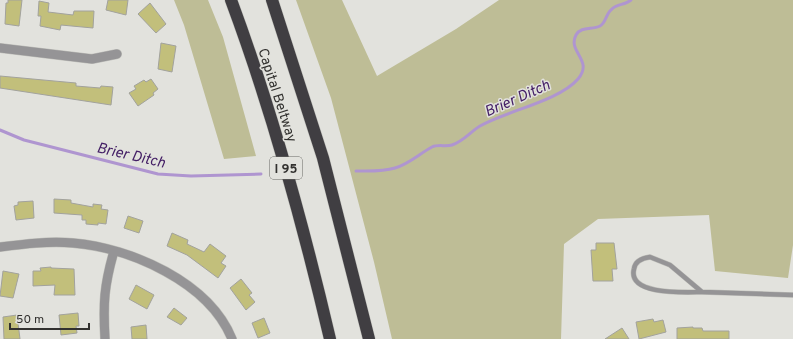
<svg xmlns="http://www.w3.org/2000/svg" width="793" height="339" font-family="Overpass,sans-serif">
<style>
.green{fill:#bebd96}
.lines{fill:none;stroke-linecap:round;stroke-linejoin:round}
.stream{stroke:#af95d0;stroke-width:3}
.building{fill:#c2bf7b;stroke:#a2a29d}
.service-casing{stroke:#bfbfba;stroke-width:5.5}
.minor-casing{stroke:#bfbfba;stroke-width:10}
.motorway-casing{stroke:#bfbfba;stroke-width:13}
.service{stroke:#959496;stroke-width:4.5}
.minor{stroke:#959496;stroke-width:9}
.motorway{stroke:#403e42;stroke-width:12}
.labels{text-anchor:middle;stroke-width:3;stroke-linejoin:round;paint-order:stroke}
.shield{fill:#e2e2dd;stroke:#676663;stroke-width:1}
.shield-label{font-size:13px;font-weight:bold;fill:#32312f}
.street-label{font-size:14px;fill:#32312f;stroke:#e2e2dd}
.water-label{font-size:15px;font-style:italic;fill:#452066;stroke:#e2e2dd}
</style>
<rect width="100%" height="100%" fill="#e2e2dd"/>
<path class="green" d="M174,0H208L223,37L256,156L224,159L184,25Z
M296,0H342L377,76L456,29L499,0H793V245L788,278L715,271L709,215L598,219L564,244L561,339H392L374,262L331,98Z"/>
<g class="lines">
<path class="stream" d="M0,130L24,140L158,174L191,176L261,174
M356,171C368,171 382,172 395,168C409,164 419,154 432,147C438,144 446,147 452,145C464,141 470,132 480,126C506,111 559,101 578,79C594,60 567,52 576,35C581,26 592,30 600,26C606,23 606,13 612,9C617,4 625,5 631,0"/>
</g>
<path class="building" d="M8,0H22L19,26L5,24L6,3H8Z
M108,0H128L126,15L106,10Z
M39,1L49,3L48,12L73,15L74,11H94L93,28L61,25L60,30L40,26L41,16H38Z
M150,3L166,24L156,33L138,14Z
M161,43L176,46L172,72L158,69Z
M0,76L76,83V86L100,88L101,86L113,87L111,105L0,88Z
M151,79L158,89L153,93L154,95L138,106L129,93L136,89L134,86L144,80L146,82Z
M54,199L71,200V203L93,207V204L102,205L101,209L108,210L106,224L98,223V225L86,224V220H82V215L54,213Z
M33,201L34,218L16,220L14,206L18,205V202Z
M128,216L143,221L139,233L124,228Z
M172,233L188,240L187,244L204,252L210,244L226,256L221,263L226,266L218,278L187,255L167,246Z
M596,243H614L617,269H612L613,281H593L591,250H596Z
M51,267V268L74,269L75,295H54L55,285L33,286V271H41L40,268Z
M3,271L19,274L13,298L0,296Z
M241,279L252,293L249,295L255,302L246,310L230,288Z
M136,285L154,295L147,309L129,299Z
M174,308L187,318L181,325L167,317Z
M78,313L79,326H76L77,333L61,335L59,315Z
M17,315L20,339H4L3,317Z
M264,318L270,333L258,338L252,323Z
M653,319L654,322L663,320L666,332L639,339L636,322Z
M146,325L147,339H132L131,327Z
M693,327V328H702L703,331H729V339H677V328Z
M622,328L629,339H605Z"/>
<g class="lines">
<g class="service-casing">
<path id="service" d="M650,257L670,265L702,292C687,292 627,296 634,269C635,261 643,258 650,257Z
M702,292L793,295"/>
</g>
<g class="minor-casing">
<path id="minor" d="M0,48L92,59L117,54
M0,247C24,244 48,241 73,243C131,248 209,282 232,339
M105,339C103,303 104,286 114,251"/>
</g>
<g class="motorway-casing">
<path id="motorway" d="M231,0C272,110 303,224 330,339
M272,0L323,158L369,339"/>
</g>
<use href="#service" class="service"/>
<use href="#minor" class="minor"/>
<use href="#motorway" class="motorway"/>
</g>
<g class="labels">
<rect class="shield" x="270" y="157" width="32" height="22" rx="3"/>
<g class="shield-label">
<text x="286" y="173">I 95</text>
</g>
<g class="street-label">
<text transform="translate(278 95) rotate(72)" y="5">Capital Beltway</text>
</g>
<g class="water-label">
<text transform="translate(517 98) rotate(-24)" y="5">Brier Ditch</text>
<text transform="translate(131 155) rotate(13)" y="5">Brier Ditch</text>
</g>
</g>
<path d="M10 323v6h79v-6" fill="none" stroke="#32312f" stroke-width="2"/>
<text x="16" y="323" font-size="12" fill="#32312f" stroke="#e2e2dd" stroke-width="3" paint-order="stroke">50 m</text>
</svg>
